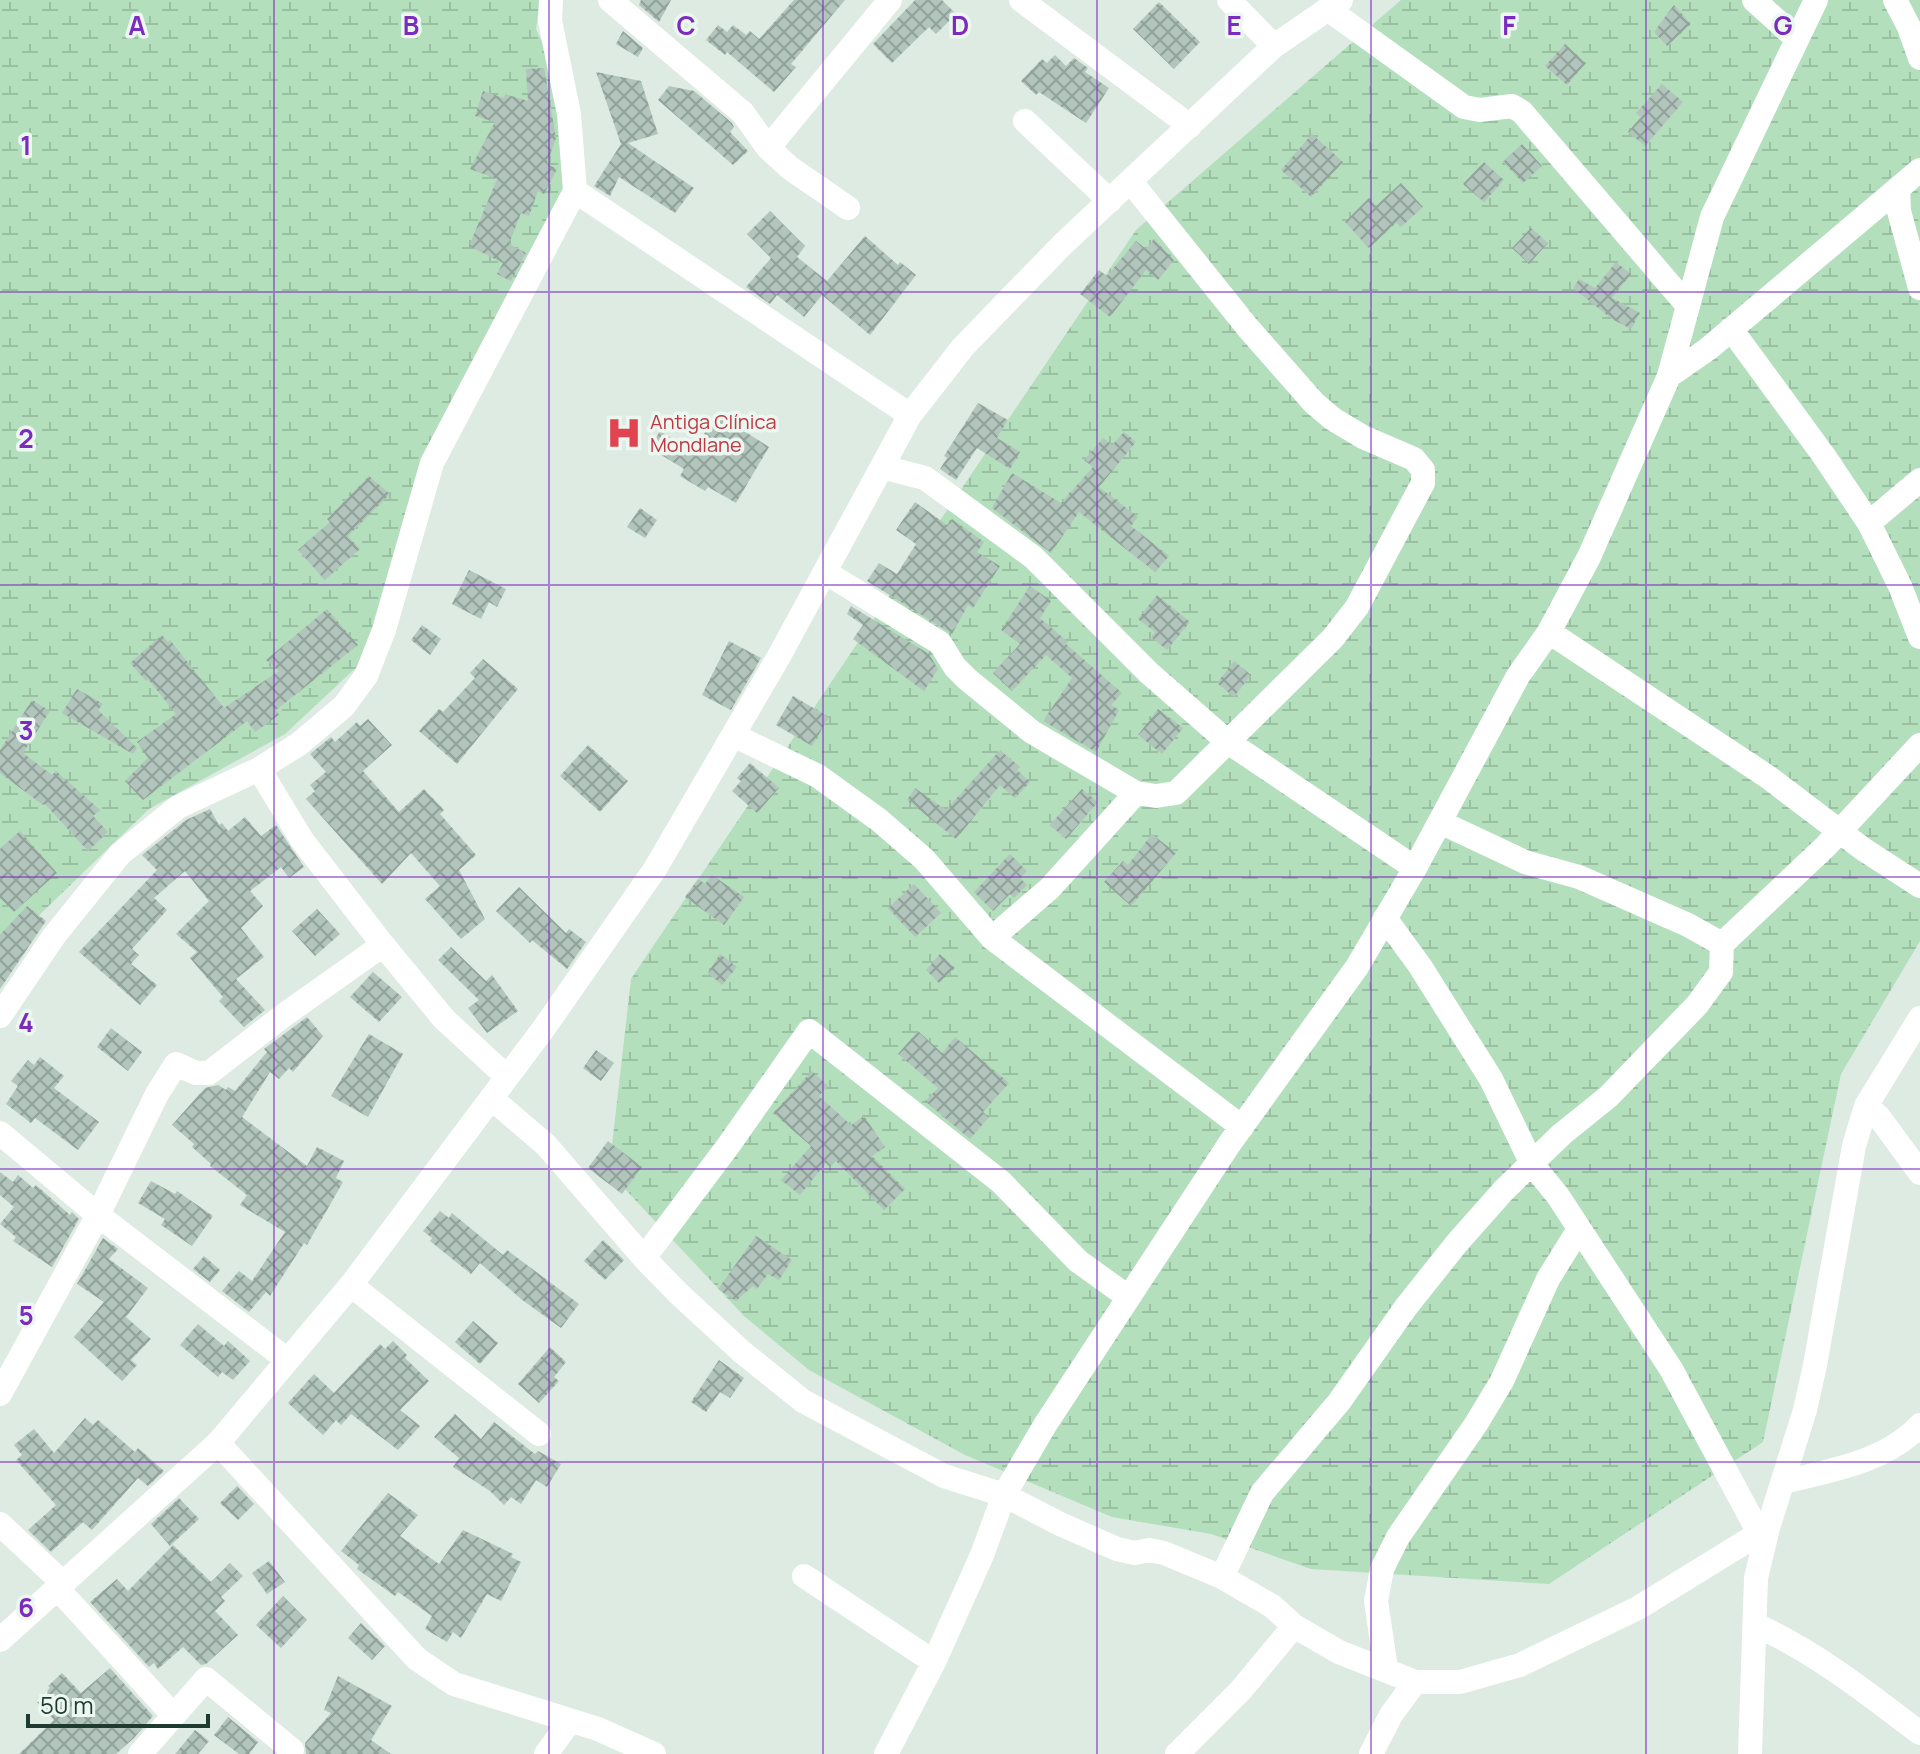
<svg xmlns="http://www.w3.org/2000/svg" width="1920" height="1754" font-family="Manrope,sans-serif">
<style>
.wetland{fill:url(#wetland-marsh)}
.building{fill:url(#building-cross-hatch)}
.lines{fill:none;stroke-linecap:round;stroke-linejoin:round}
.street{stroke:#fff;stroke-width:24}
.grid{fill:none;stroke:#7b2cbf;stroke-width:2;stroke-opacity:0.55}
.labels{text-anchor:middle;stroke-width:7;stroke-linejoin:round;paint-order:stroke}
.health-label{font-size:20px;fill:#be3a42;stroke:#edf7f1;text-anchor:start}
.grid-label{font-size:26px;text-anchor:middle;font-weight:bold;fill:#7b2cbf;stroke:#edf7f1;stroke-width:7;stroke-linejoin:round;paint-order:stroke}
</style>
<defs>
<pattern id="wetland-marsh" width="20" height="14" patternUnits="userSpaceOnUse" patternTransform="scale(2)"><rect width="20" height="14" fill="#b3dfbc"/><path d="M1 5h8M5 5V1M11 12h8M15 12V8" fill="none" stroke="#9ac0a2"/></pattern>
<pattern id="building-cross-hatch" width="8" height="8" patternUnits="userSpaceOnUse" patternTransform="scale(2)"><rect width="8" height="8" fill="#b2c5bc"/><path d="M0 0l8 8M0 8l8-8" fill="none" stroke="#90a199"/></pattern>
</defs>
<rect width="100%" height="100%" fill="#ddebe3"/>
<path class="wetland" d="M0,0H540L536,29L553,65L567,193L500,310L425,451L380,625L360,664L285,734L149,809L0,953Z
M1401,0H1920V941L1841,1074L1763,1442L1549,1584L1311,1569L1211,1534L1112,1517L965,1455L809,1370L744,1316L609,1172L631,979L1136,230Z"/>
<path class="building" d="M641,0H671L659,22L639,5Z
M794,0H845L791,64L796,67L774,92L727,52L725,55L706,40L718,25L727,32L733,25L746,35L750,31L759,39Z
M915,0H942L956,14L936,34L929,27L892,63L873,44Z
M1159,2L1200,42L1174,69L1133,29Z
M1674,5L1691,24L1667,46L1654,32Z
M623,31L643,48L638,57L616,44Z
M1565,44L1586,63L1567,85L1545,66Z
M1055,55L1066,66L1074,58L1088,68L1085,72L1109,88L1086,123L1039,92L1036,95L1021,81L1042,59L1047,63Z
M544,68L556,138L547,164L557,169L544,194L538,191L529,216L521,213L509,244L526,253L511,281L497,274L503,263L469,246L497,179L470,169L495,122L475,116L483,91L504,98L505,94L528,101L526,69Z
M596,72L641,81L658,134L628,143L694,188L675,213L619,177L610,196L594,186L621,144Z
M1662,84L1683,102L1645,146L1628,132L1641,117L1636,113Z
M669,86L694,91L732,123L734,127L730,132L748,151L733,165L658,100Z
M1312,134L1343,162L1311,197L1281,170Z
M1522,144L1542,166L1523,183L1503,162Z
M1484,162L1504,180L1484,202L1463,184Z
M1401,183L1423,207L1401,227L1396,223L1369,248L1345,222L1369,198L1376,206Z
M770,211L805,246L797,257L827,281L865,236L898,265L900,262L916,275L870,335L822,295L804,317L777,295L770,304L746,287L771,258L747,234Z
M1531,228L1548,243L1529,264L1512,248Z
M1154,239L1174,260L1158,280L1146,270L1110,317L1080,294L1099,270L1107,276L1136,241L1146,249Z
M1616,262L1631,274L1612,298L1640,313L1631,329L1612,319L1573,288L1579,279L1595,288Z
M978,403L1008,420L997,438L1020,452L1010,469L977,448L956,480L940,469L947,458L944,456Z
M716,413L769,447L736,503L708,487L705,491L680,476L684,469L650,448L660,431L694,452Z
M1124,432L1136,442L1099,487L1138,517L1131,526L1169,556L1155,572L1079,512L1051,553L992,508L1012,473L1061,503L1093,467L1084,460L1103,438L1112,445Z
M369,476L390,494L348,536L360,549L325,580L298,550L330,522L327,519Z
M915,502L947,525L952,519L984,542L977,552L1000,566L973,608L968,605L952,634L867,581L879,563L897,574L916,544L896,530Z
M640,508L657,520L645,538L627,527Z
M469,570L506,589L497,607L489,602L481,619L452,604Z
M1030,586L1051,601L1040,618L1068,642L1066,644L1122,693L1111,705L1119,710L1096,752L1043,721L1072,678L1046,655L1012,691L993,673L1020,644L1001,630Z
M1157,595L1190,622L1167,650L1151,637L1155,632L1138,619Z
M851,606L929,654L938,669L924,691L853,639L863,625L847,614Z
M327,609L358,645L276,710L279,715L255,732L247,721L143,800L125,781L148,758L137,742L176,714L148,679L146,681L130,663L162,635L168,642L170,640L224,708L279,671L266,660Z
M422,625L441,639L430,655L411,640Z
M729,641L761,658L731,710L702,695Z
M483,659L518,689L457,764L419,731L439,709L443,712L475,678L470,673Z
M1234,661L1251,675L1234,697L1217,683Z
M77,689L103,704L98,710L137,748L133,754L62,713Z
M793,696L829,717L812,746L776,725Z
M32,700L50,711L23,753L52,775L56,771L100,810L93,816L108,832L88,851L45,804L43,805L0,773V750Z
M1158,709L1183,728L1162,754L1138,735Z
M368,719L392,745L363,771L399,812L424,789L444,810L440,814L476,855L459,870L485,919L461,939L425,899L440,886L411,853L382,884L306,799L315,791L310,785L326,772L310,754L331,737L335,742L357,722L360,726Z
M588,745L628,781L600,812L560,776Z
M1000,750L1020,767L1017,770L1030,782L1015,798L1000,785L956,839L907,800L915,788L946,810Z
M750,763L779,788L757,813L732,791L741,781L737,778Z
M1082,789L1098,802L1066,839L1050,825Z
M210,809L219,825L222,823L228,831L245,817L261,836L276,825L304,867L289,878L281,867L250,891L263,906L241,928L264,957L236,979L265,1010L244,1027L219,1001L223,997L190,958L197,952L176,934L209,901L185,871L154,898L167,910L132,949L139,955L131,964L157,985L140,1005L79,952L157,870L142,855L186,820Z
M20,831L57,873L14,912L0,898V849Z
M1152,834L1176,853L1131,906L1104,882L1123,861L1128,865Z
M1010,854L1027,871L1020,878L1027,885L1014,898L1010,894L993,911L974,892Z
M712,875L744,897L724,925L685,897L698,879L705,884Z
M914,884L941,913L915,937L888,908Z
M519,887L566,933L569,929L586,942L567,969L532,940L530,943L496,911Z
M27,906L46,921L0,989V935Z
M317,909L340,934L315,956L292,931Z
M451,947L486,981L492,975L518,1011L487,1033L468,1008L479,1000L438,960Z
M720,954L737,967L722,985L708,973Z
M940,954L955,968L939,983L926,970Z
M373,972L402,997L379,1022L350,997Z
M307,1017L323,1036L293,1072L289,1068L279,1079L270,1072L242,1117L307,1166L317,1147L344,1161L336,1178L343,1182L307,1245L304,1243L270,1296L266,1292L249,1312L222,1291L239,1271L252,1281L285,1232L240,1205L247,1195L210,1166L211,1164L192,1147L194,1144L172,1125L205,1088L218,1085L226,1090L228,1087L235,1091L267,1052L264,1049Z
M111,1028L142,1052L128,1071L97,1047Z
M918,1031L942,1053L955,1037L1009,1083L983,1112L989,1117L970,1139L925,1101L938,1088L898,1054Z
M369,1034L403,1054L368,1117L331,1096Z
M596,1050L614,1063L601,1081L583,1068Z
M40,1057L64,1076L54,1088L99,1122L78,1150L35,1118L31,1123L6,1104L18,1086L11,1081L28,1060L34,1065Z
M812,1071L828,1086L819,1096L851,1125L864,1116L885,1147L872,1156L905,1189L884,1210L836,1161L830,1167L826,1163L800,1195L781,1180L811,1146L773,1113Z
M608,1141L642,1167L622,1194L588,1168Z
M0,1172L13,1182L18,1175L33,1188L36,1185L70,1215L72,1212L79,1219L52,1267L13,1241L16,1237L0,1224L14,1207L0,1195Z
M151,1181L175,1194L177,1191L213,1216L192,1246L161,1225L165,1219L138,1203Z
M440,1211L449,1218L452,1213L503,1255L507,1250L579,1304L561,1328L521,1299L480,1263L471,1274L430,1241L432,1238L423,1231Z
M756,1236L792,1260L779,1280L768,1274L757,1289L753,1286L736,1301L718,1289Z
M103,1238L118,1249L109,1259L148,1288L126,1317L151,1339L131,1360L137,1365L122,1381L74,1337L104,1302L77,1284Z
M603,1240L624,1260L605,1280L584,1261Z
M204,1256L220,1270L210,1282L193,1269Z
M473,1321L498,1343L480,1364L455,1342Z
M198,1324L224,1346L228,1341L250,1361L233,1380L222,1372L218,1377L180,1345Z
M393,1341L407,1355L405,1358L429,1381L400,1410L420,1426L398,1450L351,1414L341,1425L336,1420L323,1435L288,1403L314,1374L334,1393L380,1344L385,1349Z
M550,1347L566,1362L554,1377L559,1381L539,1403L518,1384Z
M719,1360L744,1378L730,1398L720,1392L706,1412L691,1402Z
M455,1414L481,1439L494,1422L535,1454L538,1451L561,1464L547,1487L536,1480L521,1504L511,1497L504,1505L490,1491L453,1467L459,1458L434,1437Z
M85,1418L93,1425L98,1420L135,1452L138,1448L164,1471L148,1486L138,1478L92,1530L83,1522L51,1552L28,1530L56,1505L16,1460L22,1455L14,1445L34,1429L54,1453Z
M237,1486L254,1504L238,1520L220,1503Z
M388,1493L418,1515L400,1536L439,1564L463,1530L513,1554L511,1557L521,1562L501,1601L487,1594L461,1638L453,1632L447,1642L425,1629L432,1616L398,1592L395,1596L357,1569L359,1565L341,1551Z
M179,1498L199,1519L170,1546L151,1524Z
M173,1545L211,1582L230,1563L243,1576L221,1597L225,1601L215,1611L238,1635L206,1664L201,1665L183,1647L158,1669L154,1663L149,1667L90,1602L117,1579L128,1591Z
M269,1561L285,1582L267,1594L252,1573Z
M283,1596L307,1620L281,1648L256,1625Z
M361,1623L385,1646L372,1660L348,1638Z
M110,1668L153,1716L134,1738L116,1754H19L54,1720L36,1701L50,1688L48,1686L62,1673L81,1693Z
M338,1676L392,1706L371,1740L391,1754H306L305,1743L331,1713L324,1710Z
M228,1717L258,1742L249,1754H239L214,1735Z
M195,1730L209,1741L198,1754H175Z"/>
<g class="lines">
<path class="street" d="M610,0L743,113L768,148L790,168L848,208
M1021,0L1190,126
M1229,0L1274,46
M1754,0L1797,39
M1895,0L1909,27L1920,58
M1329,10L1464,107L1480,110L1512,106L1522,112L1688,306
M1025,121L1110,201
M768,148L890,0
M1898,188L1899,211L1920,288
M575,191L910,415
M1731,329L1824,456L1869,523L1900,586L1920,637
M1669,376L1708,349L1920,170
M882,467L925,478L1033,557L1149,673L1228,742L1415,868
M1869,523L1920,480
M825,572L940,643L955,667L967,679L1032,732L1136,793
M1549,632L1768,777L1863,849L1920,886
M733,735L818,776L879,820L924,859L992,938L1242,1127
M259,769L302,840L383,945L444,1019L507,1077
M1440,822L1525,862L1579,877L1688,925L1722,944
M1385,918L1420,966L1491,1079L1532,1164L1558,1196L1671,1369L1759,1533
M992,938L1049,889L1136,793L1156,796L1176,793L1333,638L1357,607L1423,483V470L1414,459L1363,437L1333,419L1314,403L1248,328L1131,182
M0,1016L54,936L120,854L178,807L259,769L299,744L344,706L366,676L384,630L432,463L575,191L569,114L550,21L551,0
M491,1098L546,1145L644,1258L678,1293L742,1352L803,1401L944,1476L1004,1495L1060,1524L1117,1549L1135,1553L1149,1550L1164,1553L1222,1577L1272,1606L1294,1626L1339,1652L1415,1682H1460L1520,1665L1638,1608L1768,1528
M1866,1106L1879,1117L1920,1173
M0,1133L98,1215L286,1359
M644,1258L728,1146L809,1031L1001,1182L1078,1261L1128,1297
M351,1285L539,1434
M0,1394L98,1215L157,1094L176,1064L196,1073H209L284,1015L383,945
M218,1443L417,1659L454,1684L598,1729L654,1754
M1783,1482C1829,1471 1886,1462 1920,1425
M0,1524L64,1584
M804,1576L934,1662
M1222,1577L1262,1493L1339,1402L1406,1307L1457,1243L1504,1190L1562,1134L1608,1097L1697,1005L1721,972L1722,944L1825,847L1920,745
M58,1589L173,1715
M1756,1625C1817,1653 1867,1693 1920,1733
M0,1640L218,1443L351,1285L544,1028L655,869L778,658L910,415L963,347L1062,245L1274,46L1341,0
M1386,1669L1376,1601L1382,1569L1398,1537L1476,1424L1502,1381L1548,1279L1579,1229
M140,1754L206,1679L292,1750
M546,1754L570,1721
M886,1754L934,1662L982,1555L1004,1495L1045,1425L1230,1143L1357,967L1415,868L1518,676L1549,632L1589,557L1669,376L1712,217L1816,0
M1177,1754L1241,1690L1294,1626
M1371,1754L1391,1715L1415,1682
M1750,1754L1756,1578L1768,1528L1805,1410L1815,1365L1854,1146L1866,1106L1920,1018"/>
</g>
<path class="grid" d="M274,0V1754M549,0V1754M823,0V1754M1097,0V1754M1371,0V1754M1646,0V1754M0,292H1920M0,585H1920M0,877H1920M0,1169H1920M0,1462H1920"/>
<defs>
<g id="hospital-bare" transform="scale(2.76)"><path d="M-5-5h3v3.5h4V-5h3V5h-3V1.5h-4V5h-3Z" fill="#e0444e" stroke="#edf7f1" stroke-width="2.5" paint-order="stroke"/></g>
</defs>
<g fill-rule="evenodd">
<use href="#hospital-bare" x="624" y="433"/>
</g>
<g class="labels">
<g class="health-label">
<text x="650" y="429">Antiga Clínica<tspan x="650" dy="23">Mondlane</tspan></text>
</g>
</g>
<g class="grid-label">
<text x="137" y="35">A</text>
<text x="411" y="35">B</text>
<text x="686" y="35">C</text>
<text x="960" y="35">D</text>
<text x="1234" y="35">E</text>
<text x="1509" y="35">F</text>
<text x="1783" y="35">G</text>
<text x="26" y="155">1</text>
<text x="26" y="448">2</text>
<text x="26" y="740">3</text>
<text x="26" y="1032">4</text>
<text x="26" y="1325">5</text>
<text x="26" y="1617">6</text>
</g>
<path d="M28 1714v12h180v-12" fill="none" stroke="#1d3b31" stroke-width="4"/>
<text x="40" y="1714" font-size="24" fill="#1d3b31" stroke="#edf7f1" stroke-width="6" paint-order="stroke">50 m</text>
</svg>
